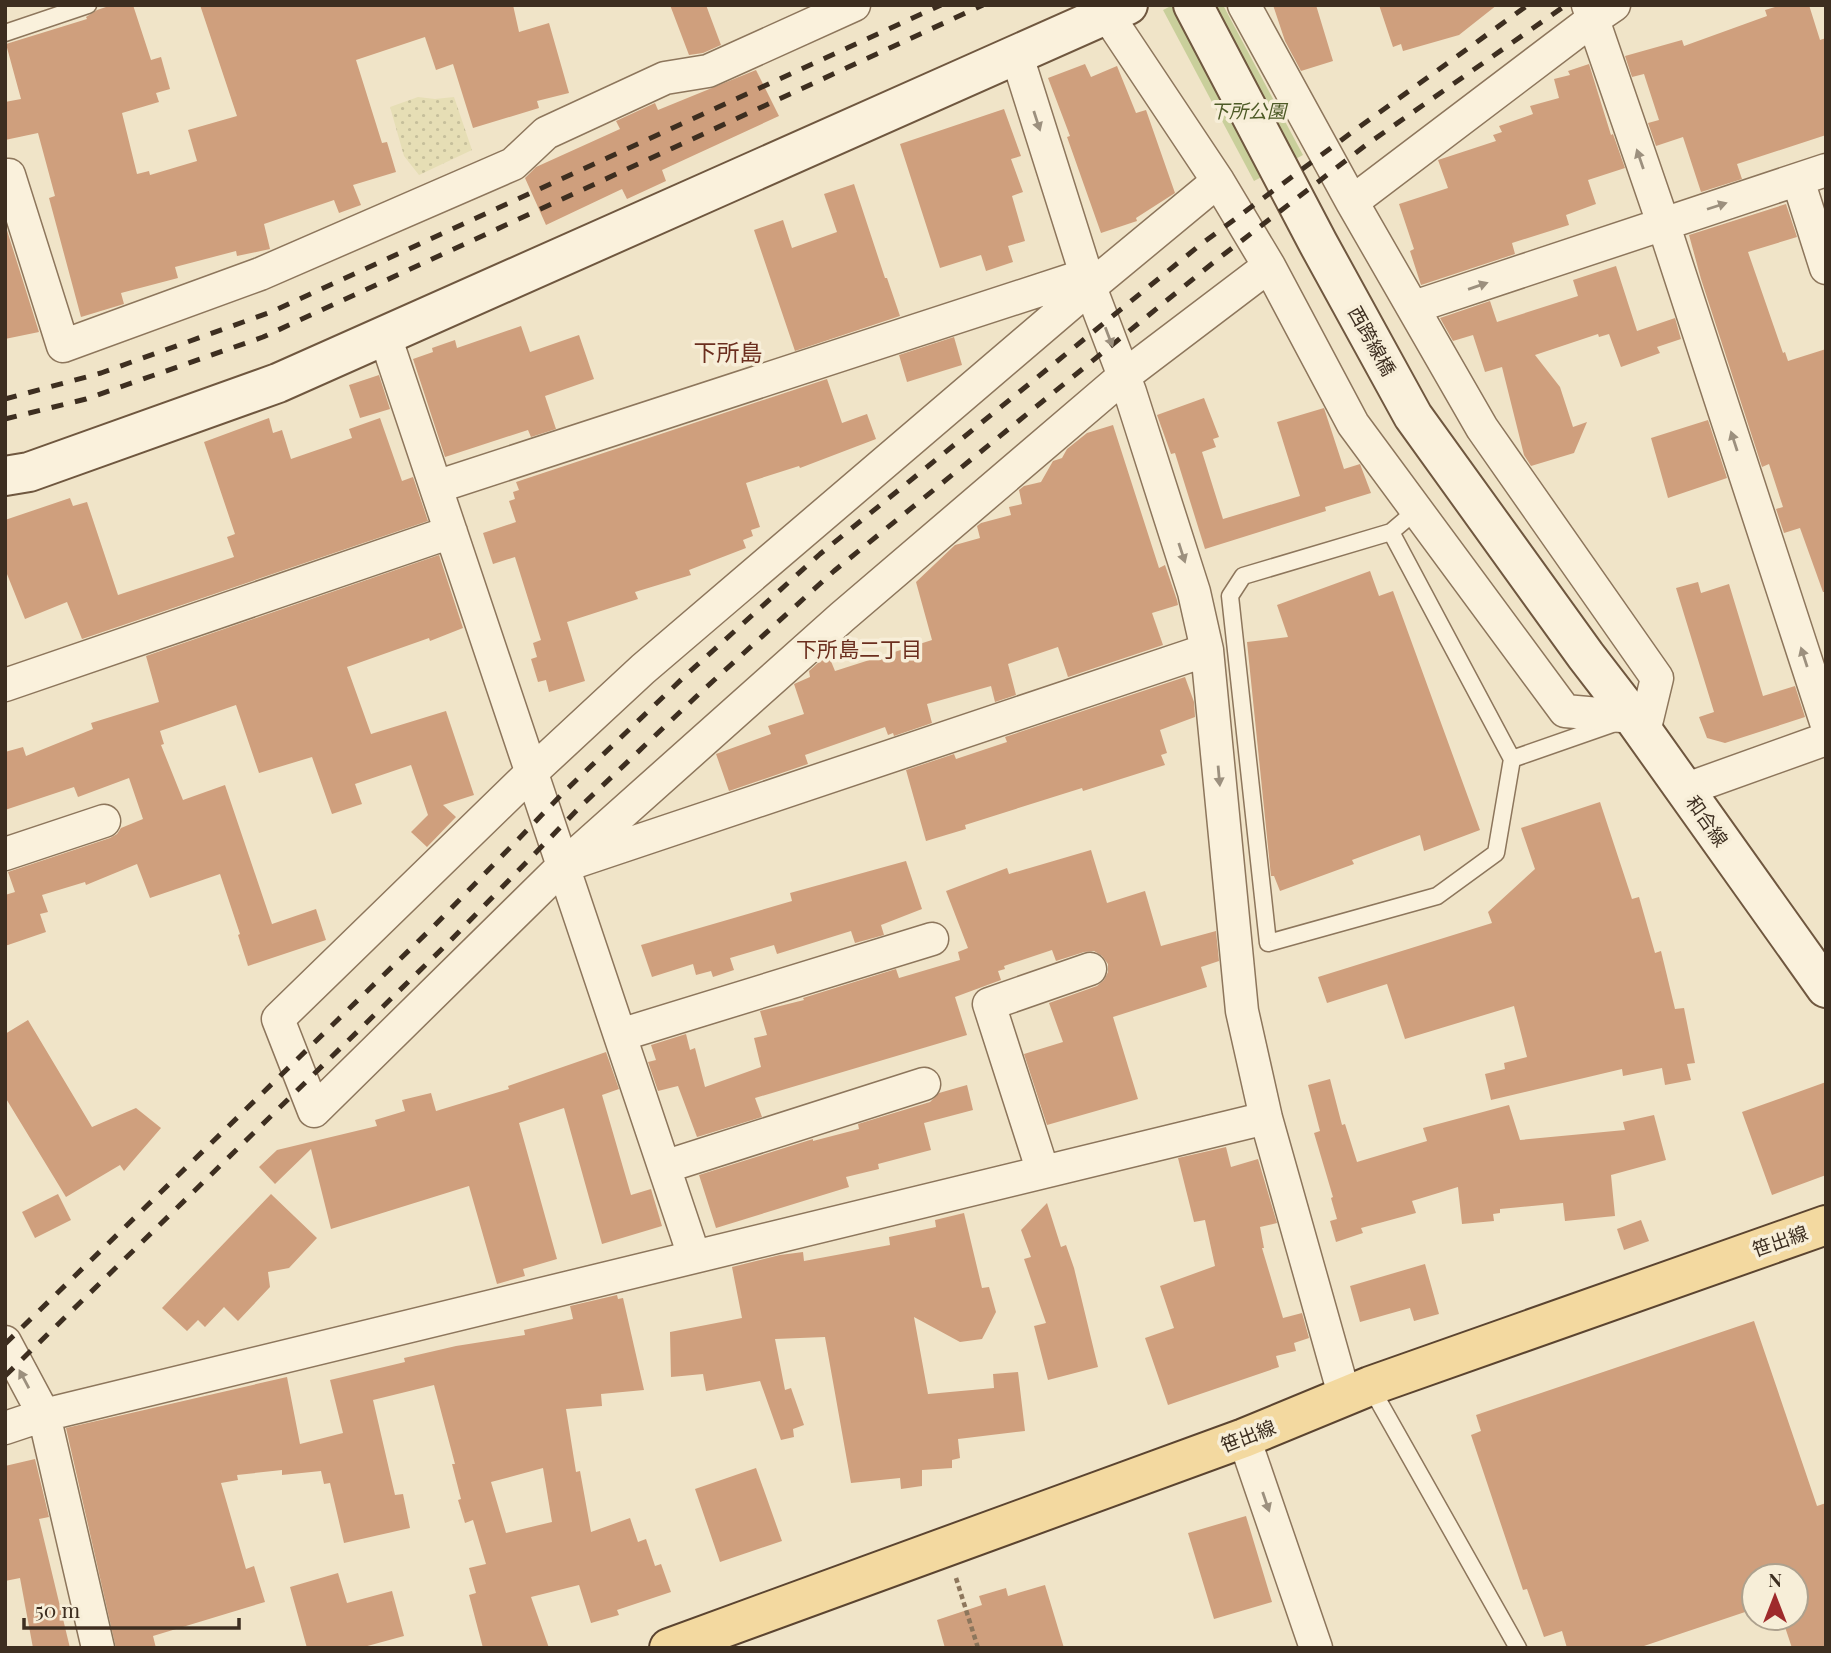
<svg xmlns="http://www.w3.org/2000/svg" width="1831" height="1653" font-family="'Playfair Display','Noto Sans JP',serif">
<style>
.farmland{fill:url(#farmland-dots)}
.park{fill:#c9cf9b}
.building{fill:#cf9f7d;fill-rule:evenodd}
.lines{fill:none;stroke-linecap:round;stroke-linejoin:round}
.lane-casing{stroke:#8d765c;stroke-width:19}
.street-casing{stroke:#8d765c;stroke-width:35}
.secondary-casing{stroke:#6f573f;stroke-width:42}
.primary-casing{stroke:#5b4430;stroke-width:42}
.path{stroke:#8d765c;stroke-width:4.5;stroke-dasharray:5 3.5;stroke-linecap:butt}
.lane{stroke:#faf1dc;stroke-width:16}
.street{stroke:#faf1dc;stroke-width:32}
.secondary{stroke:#faf1dc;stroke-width:38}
.primary{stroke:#f3d9a0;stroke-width:38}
.rail{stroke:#3d2e20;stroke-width:5;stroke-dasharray:12 12;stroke-linecap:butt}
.oneway{fill:#9c907e}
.labels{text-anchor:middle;stroke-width:7;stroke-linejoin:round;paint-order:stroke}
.park-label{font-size:19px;font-style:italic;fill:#4d5a26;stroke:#f7eed8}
.street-label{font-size:19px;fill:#3d2e20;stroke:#f7eed8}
.neighbourhood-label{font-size:21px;fill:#6b2e1e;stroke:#f7eed8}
.quarter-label{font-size:23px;fill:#6b2e1e;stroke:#f7eed8}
</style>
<defs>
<pattern id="farmland-dots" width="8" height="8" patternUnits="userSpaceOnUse" patternTransform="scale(1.75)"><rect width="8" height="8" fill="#e6deb5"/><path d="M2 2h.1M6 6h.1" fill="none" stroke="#c6bf9b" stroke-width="1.8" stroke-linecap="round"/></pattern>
</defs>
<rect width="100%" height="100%" fill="#f0e4c8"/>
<path class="farmland" d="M418,97L435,99L454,97L472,150L419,175L404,156L390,107Z"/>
<path class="park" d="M1173,5H1223L1303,155L1254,181L1163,10Z"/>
<path class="building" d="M112,5H133L151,60L161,57L170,89L156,93L159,102L122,113L137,174L149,171L150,175L197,161L188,130L237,116L200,5H513L519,32L549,23L569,93L537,101L539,108L473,128L453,64L436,70L425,37L356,60L382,143L387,142L396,172L353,185L361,205L339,213L334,200L264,224L270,249L237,256L236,251L175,267L178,278L121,293L124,304L81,317L49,198L55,196L38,133L5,140V102L21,99L6,44L87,19L86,17L97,10Z
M670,5H706L721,45L703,53L689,55Z
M1273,5H1316L1333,61L1301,71L1285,41Z
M1379,5H1497L1459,35L1403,51L1401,44L1393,47Z
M1782,5H1809L1820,40L1826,38V135L1737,164L1742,179L1701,192L1683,137L1656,146L1648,123L1659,120L1644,74L1632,77L1625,56L1682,40L1684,46L1767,16L1765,10Z
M1085,64L1091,77L1117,66L1136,113L1146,110L1175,193L1136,218L1137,221L1101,233L1067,137L1070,136L1048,78Z
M1589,64L1611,135L1613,134L1625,168L1588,180L1596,204L1566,215L1569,225L1512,243L1515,254L1421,285L1410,251L1414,249L1399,204L1448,188L1438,160L1496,141L1493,135L1502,132L1499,126L1533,114L1530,106L1559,98L1554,79L1570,75L1568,71Z
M756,70L779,116L662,170L666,181L627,199L622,189L546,225L525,178L536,167L620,129L616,121L655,103L658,110Z
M1004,109L1021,156L1011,159L1023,192L1012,196L1025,241L1008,246L1013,262L986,271L981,255L940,268L900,144Z
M854,184L885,278H887L900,316L795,351L754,230L783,220L792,248L837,232L824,194Z
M1786,204L1797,237L1748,252L1783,353L1785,352L1788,361L1826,349V592H1823L1800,528L1784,533L1776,509L1783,507L1769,464L1762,467L1701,279L1689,235Z
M5,224L39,332L5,339Z
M1616,266L1637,331L1675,318L1681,339L1657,347L1660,353L1621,367L1609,334L1599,337L1598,334L1535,355L1560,387L1573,427L1587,422L1574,453L1531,466L1524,455L1502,367L1485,372L1473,335L1453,341L1440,318L1490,301L1497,322L1578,296L1573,280Z
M521,326L530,352L579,335L594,379L545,396L556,429L531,437L528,430L445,457L413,359L433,352L432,348L455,340L457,348Z
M954,337L962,365L907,382L899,355Z
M379,375L390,409L360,418L349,385Z
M827,379L842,423L867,414L876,439L800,468L799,466L746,483L760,527L751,530L753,536L743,540L746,548L689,570L691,575L635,592L638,599L567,622L585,681L549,692L546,680L538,682L531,659L537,657L533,643L541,640L515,557L493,564L483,533L516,522L509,501L515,499L513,492L519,490L516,482Z
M1204,398L1219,437L1213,439L1216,447L1202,452L1223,519L1300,496L1277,422L1324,408L1344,469L1360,464L1371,493L1325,507L1326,511L1205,549L1175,453L1171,454L1157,415Z
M269,418L273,433L282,430L291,459L352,438L349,429L380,418L402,481L413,477L428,521L82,639L67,602L25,619L5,569V520L70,498L73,506L87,502L118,595L234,557L227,537L235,534L204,442Z
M1708,420L1727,478L1668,498L1651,438Z
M1113,425L1159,568L1165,565L1177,600L1178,605L1152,613L1163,645L1068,677L1058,647L1008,664L1016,695L995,702L991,686L927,704L932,723L894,736L893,733L888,735L885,727L805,755L808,764L729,791L716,754L771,734L768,726L804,714L794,684L810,677L809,671L828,654L835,671L932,640L916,582L955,545L980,538L977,526L981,523L1011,515L1009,507L1022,504L1019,490L1024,486L1041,482L1053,461L1062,458L1067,449L1087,433Z
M439,555L463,628L430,641L429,638L347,667L371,734L446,711L474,795L443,805L456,817L427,847L411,832L428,815L411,765L355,784L362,804L332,814L312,757L259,773L236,705L160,731L164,744L161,745L183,800L225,785L272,924L316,909L326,940L248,966L238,935L240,934L220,874L150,898L137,864L86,885L85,882L42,895L48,912L40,914L46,932L5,946V895L15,892L8,872L110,838L117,834L121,828L143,819L129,778L78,797L74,787L5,810V752L23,747L26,756L93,729L91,723L159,702L146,656Z
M1370,571L1379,596L1393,591L1480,830L1424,851L1420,835L1352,860L1354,864L1280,891L1274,876H1271L1247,642L1288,637L1277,605Z
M1698,582L1701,593L1729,584L1763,696L1795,686L1805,717L1725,743L1707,738L1699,717L1714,712L1676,588Z
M1185,677L1194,702L1195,717L1160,730L1167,753L1161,755L1165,765L1083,791L1082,788L965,825L966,829L926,841L906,770L954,754L956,759L1007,742L1005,737Z
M1600,802L1632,899L1639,897L1655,953L1661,951L1675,1009L1684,1008L1695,1063L1687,1064L1691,1080L1665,1085L1662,1068L1623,1076L1622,1069L1491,1100L1485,1074L1505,1069L1504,1063L1527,1057L1514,1006L1405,1039L1387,984L1327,1003L1318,977L1492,923L1488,912L1535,869L1521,828Z
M1091,850L1107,903L1145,891L1161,946L1216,931L1219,961L1201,967L1207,987L1113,1017L1138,1099L1047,1125L1024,1054L1063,1042L1049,1003L1097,986L1104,980L1108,972V964L1102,956L1094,951L1084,952L1056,961L1052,950L1004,966L1005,969L998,971L1001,980L955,997L967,1035L755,1098L762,1117L697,1137L678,1086L658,1091L648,1062L656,1060L651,1045L686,1034L690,1050L695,1048L705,1087L761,1067L754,1038L767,1035L760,1011L804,1000L803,998L896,969L899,978L960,960L958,952L968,948L946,891L1007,868L1009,874Z
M906,861L922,909L881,925L884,935L855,943L851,931L777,954L774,945L730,958L734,970L713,977L711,971L696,975L693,964L652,977L641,945L792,901L790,893Z
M28,1020L92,1127L136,1108L161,1128L124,1171L120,1165L66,1197L5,1097V1034Z
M606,1052L619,1089L602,1095L631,1195L651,1189L662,1226L602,1244L564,1108L519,1123L557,1259L523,1269L525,1276L497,1284L469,1186L331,1229L311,1149L275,1184L259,1167L277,1150L377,1126L375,1120L405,1111L402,1100L431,1093L436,1111L509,1089L508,1086Z
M1330,1079L1342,1125L1345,1124L1357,1162L1427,1141L1423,1128L1509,1105L1520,1140L1625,1130L1623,1122L1654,1115L1666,1160L1611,1175L1615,1216L1565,1221L1563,1203L1500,1209V1213L1493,1214L1494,1221L1462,1224L1458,1187L1412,1201L1416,1213L1361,1228L1363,1233L1336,1242L1330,1221L1337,1219L1331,1198L1333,1197L1314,1133L1320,1131L1308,1085Z
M1826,1082V1175L1772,1195L1742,1112Z
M967,1085L973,1110L924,1123L931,1150L878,1164L879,1169L846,1177L849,1187L716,1228L699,1175L813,1139V1141L859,1129L858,1124L930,1102L939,1093Z
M1226,1147L1231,1167L1258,1159L1277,1223L1260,1227L1264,1248H1262L1283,1318L1302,1313L1309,1338L1294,1343L1296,1351L1276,1356L1279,1367L1168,1405L1145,1338L1174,1328L1160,1286L1215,1266L1205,1220L1194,1222L1178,1158Z
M58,1194L71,1220L35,1238L22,1212Z
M271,1194L317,1238L289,1268L268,1272L270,1287L238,1321L224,1307L205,1327L198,1320L187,1331L162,1308Z
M1047,1203L1061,1247L1066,1245L1074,1268L1098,1367L1048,1380L1034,1326L1046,1323L1024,1259L1031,1257L1021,1230Z
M964,1213L982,1288L989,1287L996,1312L982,1339L960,1342L914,1317L928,1394L994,1388L993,1374L1018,1372L1025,1431L958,1439L960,1458L952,1460V1468L922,1470V1486L901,1489L900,1478L851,1483L825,1337L775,1339L785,1390L791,1388L804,1425L793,1429L794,1437L781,1440L760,1381L706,1391L703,1374L671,1377L670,1332L742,1318L732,1267L780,1255L803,1252L804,1261L890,1245L889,1237L936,1227L935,1220Z
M1641,1220L1649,1241L1624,1250L1617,1229Z
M1425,1264L1439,1314L1414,1321L1410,1308L1360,1322L1350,1286Z
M617,1295L618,1299L623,1298L644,1390L601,1394L602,1406L566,1409L576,1472L580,1471L591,1532L630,1518L638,1542L646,1539L655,1566L661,1564L671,1592L617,1610L619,1615L591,1623L579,1585L531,1597L549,1648H483L469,1595L476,1593L469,1568L486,1564L473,1520L465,1523L458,1500L461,1499L452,1464H455L434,1385L373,1400L395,1495L403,1494L410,1528L344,1543L330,1483L324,1484L321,1471L282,1475V1470L237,1475L238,1480L221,1483L246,1569L254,1566L265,1602L153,1636L156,1648H116L66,1428L287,1377L300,1444L343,1433L330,1380L405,1362L404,1358L456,1346L525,1335L524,1330L573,1319L570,1306ZM543,1468L552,1522L506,1533L491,1482Z
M1754,1321L1817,1506L1826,1503V1648H1792L1782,1618H1796V1576H1754V1609L1638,1648H1567L1562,1631L1544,1637L1527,1589L1523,1590L1471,1435L1481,1431L1476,1415Z
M35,1459L49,1517L39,1519L70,1648H33L20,1578L5,1581V1466Z
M756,1468L782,1541L720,1562L695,1489Z
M1246,1516L1272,1602L1214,1619L1188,1533Z
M338,1573L347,1603L392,1591L404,1636L360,1648H307L290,1587Z
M1045,1585L1064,1648H945L937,1620L982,1605L979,1596L1006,1588L1008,1596Z"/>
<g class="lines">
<g class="lane-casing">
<path id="lane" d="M5,33L88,5
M1417,510L1391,532L1512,759L1618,722
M1391,532L1243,576L1230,596L1268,943L1437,896L1496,853L1512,759
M1370,1386L1518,1648"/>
</g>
<g class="street-casing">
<path id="street" d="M1244,5L1352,202L1482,428L1657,678L1644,732
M1588,5L1663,223L1826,722
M1108,16L1218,181L1269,266L1353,424L1565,711L1633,717
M1017,56L1090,287L1130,392L1194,592L1207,650L1242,1011L1266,1118L1345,1398
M5,175H9L63,346L260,274L513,164L546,133L665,78L708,71L854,5
M1798,180L1826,268
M1218,181L1090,287L643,669L532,772L278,1019L314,1111L563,866L842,617L1124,376L1269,266
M1352,202L1592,20L1614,5
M1414,307L1826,170
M385,336L694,1256
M436,487L1086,275
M5,685L451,532
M1684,790L1826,739
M5,854L104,821
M575,862L1207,650
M620,1035L932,939
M664,1167L924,1084
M1043,1172L989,1004L1090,969
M5,1342L44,1415L98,1648
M5,1428L44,1415L1266,1118
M1244,1438L1316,1648"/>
</g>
<g class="secondary-casing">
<path id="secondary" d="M1193,5L1318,243L1413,416L1586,656L1633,717L1826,988
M5,476L29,472L278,383L1128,5"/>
</g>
<g class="primary-casing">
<path id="primary" d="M669,1648L1244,1438L1370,1386L1826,1225"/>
</g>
<path class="path" d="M956,1578L978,1648"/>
<use href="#lane" class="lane"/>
<use href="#street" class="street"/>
<use href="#secondary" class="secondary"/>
<use href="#primary" class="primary"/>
<path class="rail" d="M5,399L101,373L271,312L941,5
M5,419L86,399L263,337L983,5
M5,1344L434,926L565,791L686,675L820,554L1200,245L1355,130L1528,5
M5,1376L449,942L580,807L701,692L834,571L1214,262L1366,145L1566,5"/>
</g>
<defs><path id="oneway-solid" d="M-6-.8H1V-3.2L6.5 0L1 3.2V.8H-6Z" transform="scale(1.75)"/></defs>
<g class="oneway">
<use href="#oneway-solid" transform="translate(1037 121) rotate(72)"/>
<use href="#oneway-solid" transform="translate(1640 159) rotate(-109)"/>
<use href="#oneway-solid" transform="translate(1717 206) rotate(-18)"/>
<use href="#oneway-solid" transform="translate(1478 286) rotate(-19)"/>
<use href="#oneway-solid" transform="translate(1109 337) rotate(69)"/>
<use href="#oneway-solid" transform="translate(1734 441) rotate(-108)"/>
<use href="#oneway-solid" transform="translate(1182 553) rotate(72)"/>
<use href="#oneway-solid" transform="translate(1804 657) rotate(-108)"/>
<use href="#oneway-solid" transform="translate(1219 776) rotate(85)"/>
<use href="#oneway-solid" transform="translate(24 1379) rotate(-118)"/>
<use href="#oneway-solid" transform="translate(1266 1502) rotate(71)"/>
</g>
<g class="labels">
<g class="park-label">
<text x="1248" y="118">下所公園</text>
</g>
<g class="street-label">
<text transform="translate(1372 341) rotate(61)" y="7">西跨線橋</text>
<text transform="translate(1707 821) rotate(55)" y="7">和合線</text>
<text transform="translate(1780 1241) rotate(-19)" y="7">笹出線</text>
<text transform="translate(1248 1436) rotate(-21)" y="7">笹出線</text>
</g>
<g class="neighbourhood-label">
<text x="859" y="657">下所島二丁目</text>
</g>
<g class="quarter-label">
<text x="728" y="361">下所島</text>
</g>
</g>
<rect width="1831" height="1653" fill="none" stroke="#3d2e20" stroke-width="14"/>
<g transform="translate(1775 1597)"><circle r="33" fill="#f7eed8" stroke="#ada18e" stroke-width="2"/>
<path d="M0-5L12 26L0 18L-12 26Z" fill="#9e2a2b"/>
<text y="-10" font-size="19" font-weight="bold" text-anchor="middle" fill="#3d2e20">N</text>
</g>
<path d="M24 1618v10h215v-10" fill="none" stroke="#3d2e20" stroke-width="3.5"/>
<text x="35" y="1618" font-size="21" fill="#3d2e20" stroke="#f7eed8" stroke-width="5" paint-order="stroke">50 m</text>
</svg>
